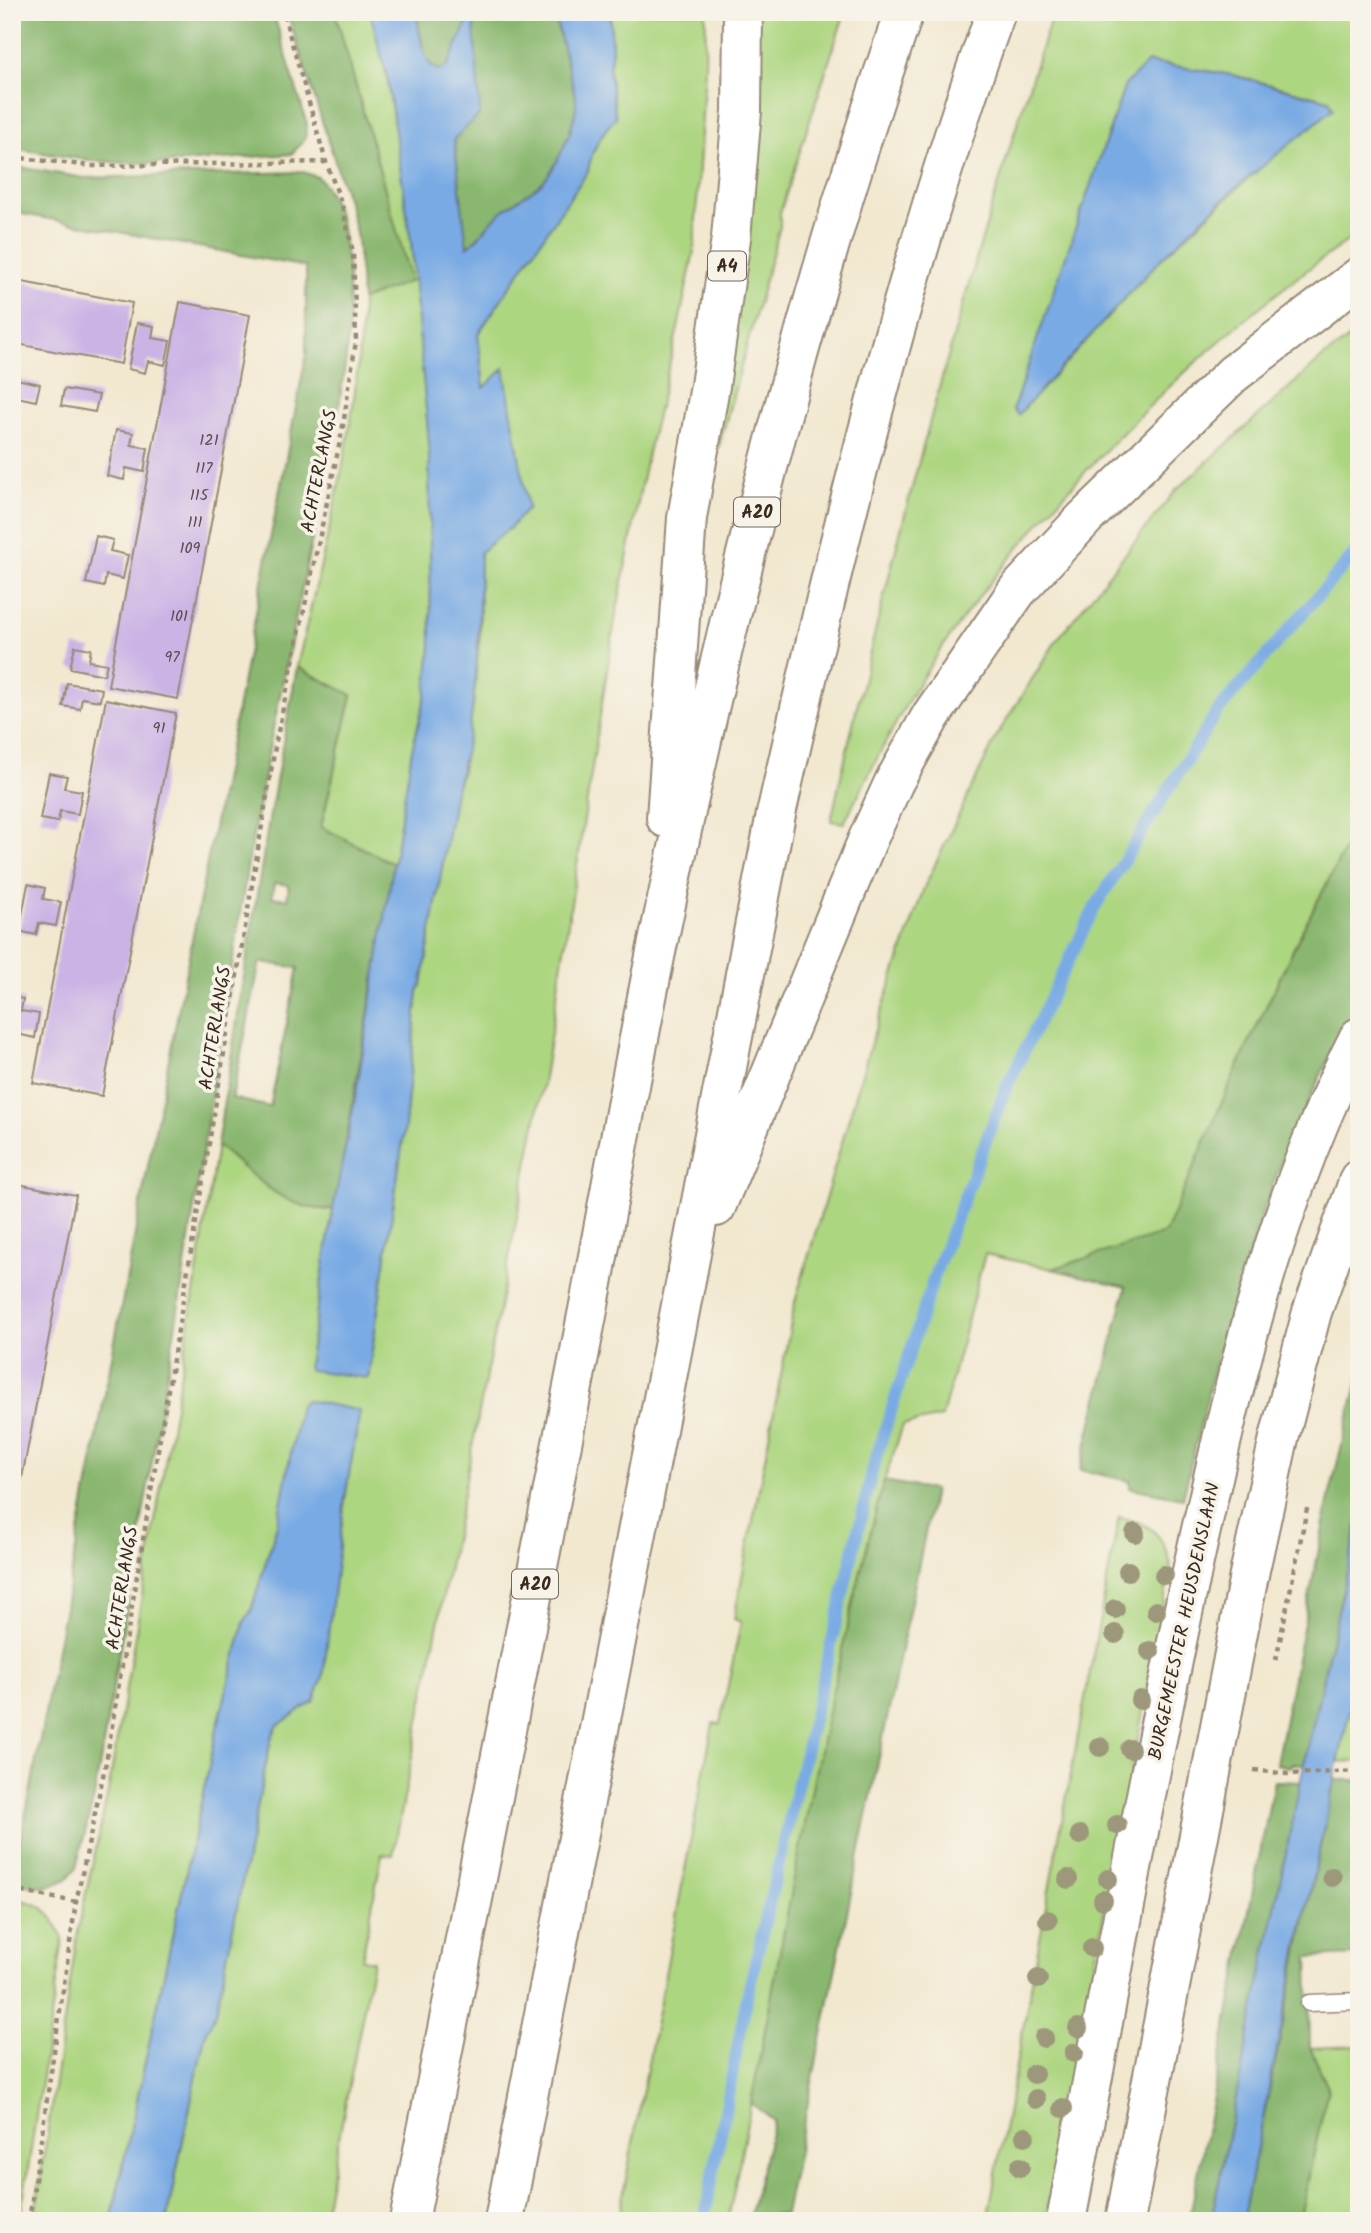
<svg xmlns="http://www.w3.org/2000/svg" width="1371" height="2233" font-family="Kalam,sans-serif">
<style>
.green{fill:#add681;stroke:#748050;stroke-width:2;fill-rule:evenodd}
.forest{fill:#8ab76f;stroke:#627046;stroke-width:2;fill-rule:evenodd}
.water{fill:#79aae4;stroke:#5a6a81;stroke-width:2}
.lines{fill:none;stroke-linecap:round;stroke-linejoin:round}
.stream{stroke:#79aae4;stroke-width:12}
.building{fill:#cbb3e5}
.service-casing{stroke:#968977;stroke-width:19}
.secondary-casing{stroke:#968977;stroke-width:42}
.motorway-casing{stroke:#968977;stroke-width:42}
.path{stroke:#968977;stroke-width:4.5;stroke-dasharray:5 5;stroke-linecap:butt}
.service{stroke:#fff;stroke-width:16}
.secondary{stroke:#fff;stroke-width:38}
.motorway{stroke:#fff;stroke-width:38}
.tree{fill:#9d977c}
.labels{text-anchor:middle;stroke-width:7;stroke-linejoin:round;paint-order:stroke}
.number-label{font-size:16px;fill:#5f4c50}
.shield{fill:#f7f3e8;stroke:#73665b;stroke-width:2}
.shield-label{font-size:18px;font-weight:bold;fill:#3b2a1e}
.street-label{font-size:19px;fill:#3b2a1e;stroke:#f7f3e8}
</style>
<rect width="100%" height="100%" fill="#f7f3e8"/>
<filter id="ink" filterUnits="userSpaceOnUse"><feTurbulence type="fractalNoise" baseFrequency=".0143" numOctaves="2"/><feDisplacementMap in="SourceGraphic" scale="14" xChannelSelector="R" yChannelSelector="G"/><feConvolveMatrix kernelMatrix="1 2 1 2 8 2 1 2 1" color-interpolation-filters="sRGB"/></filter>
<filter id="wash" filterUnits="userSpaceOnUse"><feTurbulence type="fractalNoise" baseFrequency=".00686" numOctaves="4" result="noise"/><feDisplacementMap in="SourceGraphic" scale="28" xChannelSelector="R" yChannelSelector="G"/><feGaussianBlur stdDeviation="1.57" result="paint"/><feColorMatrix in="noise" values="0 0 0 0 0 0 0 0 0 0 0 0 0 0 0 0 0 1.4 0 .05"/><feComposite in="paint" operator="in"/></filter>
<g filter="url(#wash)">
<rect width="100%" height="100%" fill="#f2e8d0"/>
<path class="green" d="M335,12H370L387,76L411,242L429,443L431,647L426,694L412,750L394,864L321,827L352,696L297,667C324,547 360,424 362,300L410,280Z
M610,12H706L705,67L694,251L678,328L646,461L614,626L544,1078L393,1855L382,1854L362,1959L373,1961L323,2221H166L205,2035L216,2011L271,1739L331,1605L345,1498L360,1411L306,1400L277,1525L251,1611L244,1623L217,1729L111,2221H34L78,1930L108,1792L188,1331L217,1145C250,1172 286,1214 333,1209L308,1366L368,1378L405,1126L418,991L422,984L455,792L462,772L480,637V552L511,527L504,369L484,389L478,334L588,171C591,152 602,131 616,118L609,70L612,48Z
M758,12H845L780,213V226L717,453Z
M1053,12H1359V233C1257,302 1169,382 1085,472C1022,541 961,613 913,693C888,735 866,779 844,823L831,821C891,548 966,278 1053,12ZM1148,62L1232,75L1329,100L1275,154L1160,260L1018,415L1013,409L1050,306Z
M1359,331V822L1302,931L1233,1077L1165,1234L1052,1269L985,1254L942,1417L903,1425L884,1482L800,1852L728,2221H618L713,1723L720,1724L741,1622L734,1619L795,1302L874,1033L924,888L997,735L1056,641L1176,490L1322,358Z
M1119,1517C1150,1522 1163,1534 1171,1565L1045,2221H987Z
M1359,1667V1761L1338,1762Z
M12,1898C44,1904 51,1909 63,1939L20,2221H12Z
M1359,2046V2221H1299L1328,2088L1310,2048Z"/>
<path class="forest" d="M12,12H273L307,124L305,139L292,154L167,163H129L93,161L12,148Z
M287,12H335L411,281L362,300L357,238L350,208Z
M416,12H554L576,99C578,121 555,174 537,187C524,197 509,204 497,216C486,227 480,239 467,247L454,138L467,23L447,67C423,83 419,27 416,12Z
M12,166L84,178L303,172L318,177L324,184L335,205L342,228L348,270L349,318L346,359L338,412L270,744L248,863L175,1329L94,1797L76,1868L67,1879L50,1886L42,1887L12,1883V1871L15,1867L30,1793L141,1202L306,356V267L12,212Z
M297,667L352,695L321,827L394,864L339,1182L333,1209C286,1214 250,1172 217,1145L268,826ZM274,883L289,885L287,899L272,897ZM260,962L298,968L270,1107L232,1098Z
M1359,822V993L1286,1150L1261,1216L1217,1356L1183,1498L1130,1488V1481L1080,1470L1126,1287L1052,1269L1165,1233L1233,1077L1302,931Z
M1359,1376V1518L1304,1764H1291L1290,1767L1276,1764L1330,1493Z
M884,1481L934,1490L785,2214L749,2218L774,2121L751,2103C791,1895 828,1686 884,1481Z
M1334,1780H1359V1955L1308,1957L1310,2047L1328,2088L1299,2221H1242Z
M1274,1781L1301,1782L1211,2221H1189Z"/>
<path class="water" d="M370,12H416C419,27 424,83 447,67L467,23L471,20L474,24L480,114L454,139L467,247C480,239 486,226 497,216C509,204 524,197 537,187C555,174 578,121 576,99L554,12H610L612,49L609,70L616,118C602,131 591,151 588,171L478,334L484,388L504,368L528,508L511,527L480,552C479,632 479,714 455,792L422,984L418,991L405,1126L368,1378L310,1370L308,1366L333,1209L356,1094L412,750L426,694L431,647L429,443L411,242L387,76Z
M1148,62L1232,75L1329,100L1333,109L1231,192L1160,260L1018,415L1013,409L1125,85Z
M306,1400L360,1411L345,1498L323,1677L314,1701L277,1726L271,1739L216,2012L205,2035L166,2221H111L217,1729L244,1622L251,1611L277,1525L300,1405Z
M1359,1518V1667L1299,1942L1242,2221H1211L1304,1764Z"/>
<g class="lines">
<path class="stream" d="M704,2221L747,1997L874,1464L936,1271L1006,1088L1095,907L1217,712L1359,549"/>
</g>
<g id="blocks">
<path class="building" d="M12,280L132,303L121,364L12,343Z
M180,302L250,315L178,699L108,686Z
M137,323L154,326L152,338L170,341L165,365L148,361L145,373L128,369Z
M12,378L40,384L36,401L12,396Z
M64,389L99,395L95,412L61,406Z
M116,430L133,433L131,445L148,448L144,472L126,468L124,480L107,476Z
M96,536L113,540L110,551L128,555L123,579L106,575L104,587L86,583Z
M75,646L91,649L89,661L107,664L104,675L70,668Z
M67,683L102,689L100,701L82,698L80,709L63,706Z
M106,699L176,713L102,1096L33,1083Z
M49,773L67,776L64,788L82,791L78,814L60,811L58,822L40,819Z
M28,884L45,888L43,899L61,902L56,926L39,923L36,935L19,931Z
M12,997L23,999L21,1011L39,1014L35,1038L17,1034L15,1046H12Z
M12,1183L76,1195L22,1478L12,1476Z
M12,1491L19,1492L14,1522H12Z"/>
</g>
</g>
<g filter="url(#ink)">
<use href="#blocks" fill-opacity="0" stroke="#968977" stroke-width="2"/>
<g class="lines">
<g class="service-casing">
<path id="service" d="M1309,2003L1359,2001"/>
</g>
<g class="secondary-casing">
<path id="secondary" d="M1066,2221C1109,1993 1149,1765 1199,1539C1239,1363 1276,1199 1359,1037
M1125,2221L1250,1570L1279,1438L1312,1312L1359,1179"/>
</g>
<g class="motorway-casing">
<path id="motorway" d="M666,818L687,518L710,386L731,238L742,111L743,12
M716,1207L867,841L894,782L931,716L1017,591L1085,518L1233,374L1359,277
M409,2221C470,1916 530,1610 589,1305C611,1186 633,1066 657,947C723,631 799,317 904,12
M504,2221L776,814C837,543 902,273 996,12"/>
</g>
<path class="path" d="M12,157L91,166L326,162
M1276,1660L1308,1504
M1254,1770L1288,1774L1359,1771
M12,1890L76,1902
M29,2221L76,1902L106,1762L276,741L342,432L356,341L353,252L341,202L326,162L283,12"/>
<use href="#service" class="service"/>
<use href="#secondary" class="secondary"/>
<use href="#motorway" class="motorway"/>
</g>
<g class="tree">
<circle cx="1135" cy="1533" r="10"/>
<circle cx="1128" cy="1571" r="10"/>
<circle cx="1164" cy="1575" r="10"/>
<circle cx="1115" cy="1609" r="10"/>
<circle cx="1156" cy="1611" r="10"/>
<circle cx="1115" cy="1634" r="10"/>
<circle cx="1150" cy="1651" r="10"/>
<circle cx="1140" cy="1700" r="10"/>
<circle cx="1100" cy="1747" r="10"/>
<circle cx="1130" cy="1749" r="10"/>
<circle cx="1117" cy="1825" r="10"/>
<circle cx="1080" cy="1835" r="10"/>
<circle cx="1332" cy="1877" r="10"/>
<circle cx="1068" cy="1879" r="10"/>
<circle cx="1108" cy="1879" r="10"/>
<circle cx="1103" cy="1900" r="10"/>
<circle cx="1048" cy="1920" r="10"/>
<circle cx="1092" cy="1948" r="10"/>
<circle cx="1038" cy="1979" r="10"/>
<circle cx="1078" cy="2028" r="10"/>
<circle cx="1044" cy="2038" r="10"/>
<circle cx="1074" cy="2053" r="10"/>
<circle cx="1034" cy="2074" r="10"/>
<circle cx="1036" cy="2099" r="10"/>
<circle cx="1063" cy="2108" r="10"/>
<circle cx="1025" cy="2136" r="10"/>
<circle cx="1020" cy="2167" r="10"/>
</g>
</g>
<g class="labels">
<g class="number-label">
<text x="209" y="445">121</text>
<text x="204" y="473">117</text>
<text x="199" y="500">115</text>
<text x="195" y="527">111</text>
<text x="190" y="553">109</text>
<text x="179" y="621">101</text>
<text x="172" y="662">97</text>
<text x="159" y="733">91</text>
</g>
<g class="shield">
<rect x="708" y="251.5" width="38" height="29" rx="5"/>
<rect x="734" y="497.5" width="46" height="29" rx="5"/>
<rect x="512" y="1569.5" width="46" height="29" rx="5"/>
</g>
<g class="shield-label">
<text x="727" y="272">A4</text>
<text x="757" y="518">A20</text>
<text x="535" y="1590">A20</text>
</g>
<g class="street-label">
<text transform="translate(318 471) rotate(-79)" y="7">ACHTERLANGS</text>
<text transform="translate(214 1028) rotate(-81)" y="7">ACHTERLANGS</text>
<text transform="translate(121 1588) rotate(-81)" y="7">ACHTERLANGS</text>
<text transform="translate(1183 1621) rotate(-78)" y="7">BURGEMEESTER HEUSDENSLAAN</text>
</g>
</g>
<rect width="1371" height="2233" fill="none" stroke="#f7f3e8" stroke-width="42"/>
</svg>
